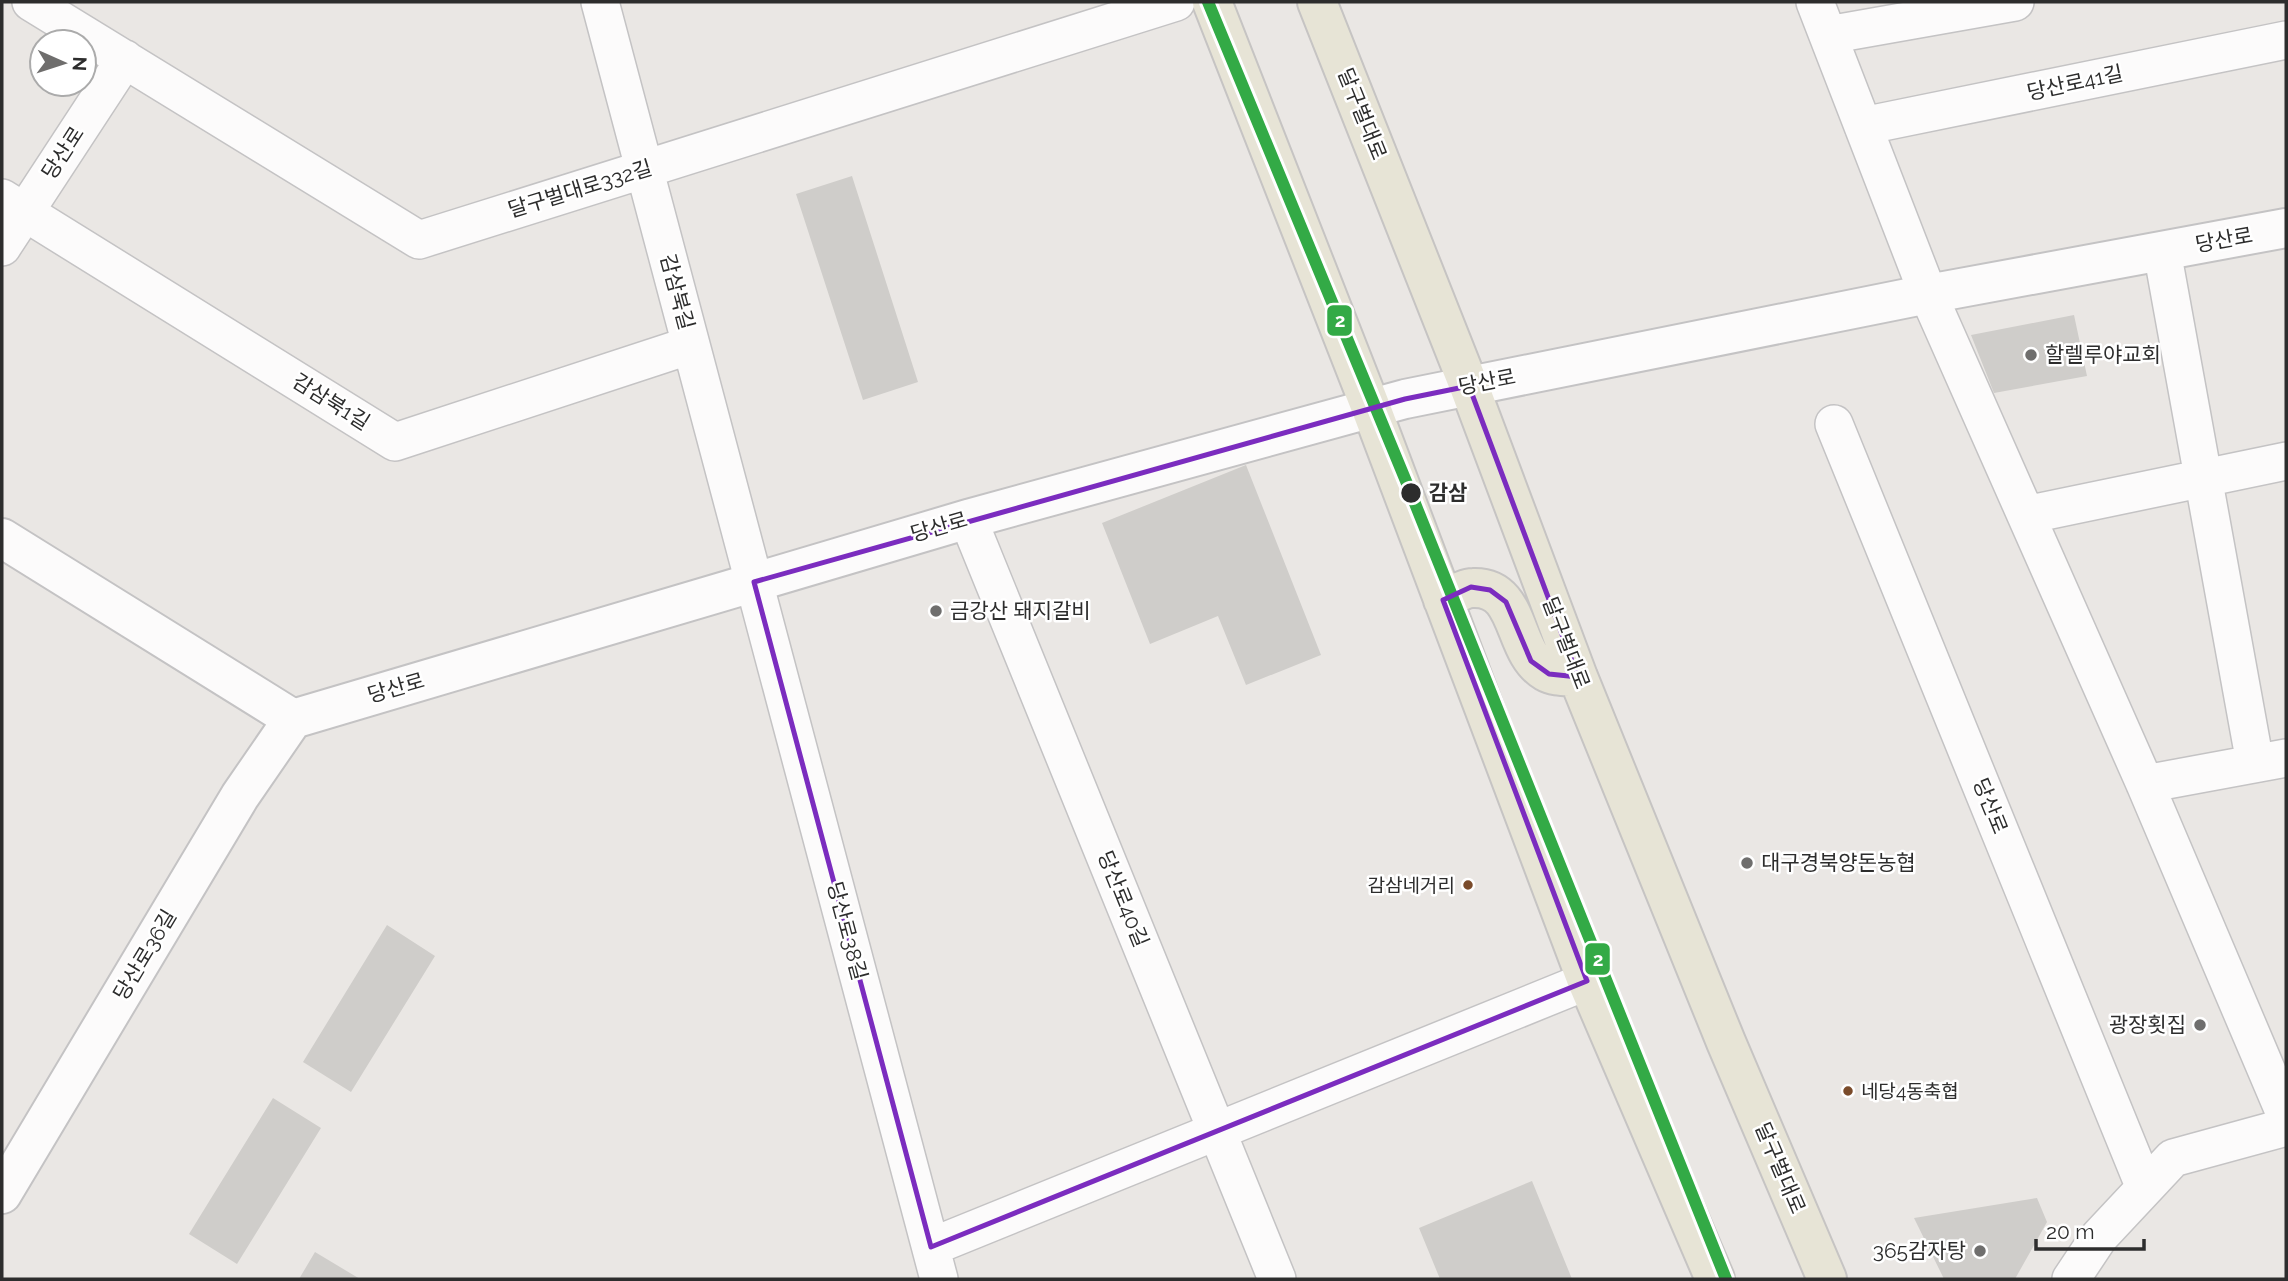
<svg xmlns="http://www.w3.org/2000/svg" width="2288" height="1281" font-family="Raleway,'Noto Sans KR',sans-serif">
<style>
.building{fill:#cfcdca}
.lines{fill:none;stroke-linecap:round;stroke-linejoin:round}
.minor-casing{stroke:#c4c3c4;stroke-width:40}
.secondary-casing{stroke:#c4c3c4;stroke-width:42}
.primary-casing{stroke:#c6c4c3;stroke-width:42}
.minor{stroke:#fcfbfb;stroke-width:37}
.secondary{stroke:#fcfbfb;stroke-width:38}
.primary{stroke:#e7e4d6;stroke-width:38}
.metro-1-casing{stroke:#fff;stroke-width:18}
.metro-1{stroke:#33aa46;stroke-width:12}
.marked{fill:none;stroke:#7b2cbf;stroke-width:5;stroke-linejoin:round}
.poi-dot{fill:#6f6e6d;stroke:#fff;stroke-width:2.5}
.stop-dot{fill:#2d2d2d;stroke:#fff;stroke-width:2.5}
.bus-dot{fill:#7a4b2a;stroke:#fff;stroke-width:2.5}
.labels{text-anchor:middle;stroke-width:5;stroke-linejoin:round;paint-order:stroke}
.bus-label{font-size:19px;fill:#2d2d2d;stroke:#fff;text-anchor:end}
.street-label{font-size:21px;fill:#2d2d2d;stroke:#fff}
.poi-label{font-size:21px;fill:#2d2d2d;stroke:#fff;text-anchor:start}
.stop-label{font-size:21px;font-weight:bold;fill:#2d2d2d;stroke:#fff;text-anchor:start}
.line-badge{stroke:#fff;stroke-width:2.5}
.badge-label{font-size:19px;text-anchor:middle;font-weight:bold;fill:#fff}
</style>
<rect width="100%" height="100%" fill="#eae7e4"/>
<path class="building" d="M852,176L918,382L863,400L796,194Z
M2074,315L2087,376L1994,393L1971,335Z
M1246,465L1321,655L1246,685L1218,616L1150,644L1102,523Z
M387,925L435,956L351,1092L303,1062Z
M273,1098L321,1128L237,1264L189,1234Z
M1532,1181L1572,1279H1440L1419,1228Z
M2037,1198L2047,1222L2015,1279H1944L1914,1218Z
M315,1252L360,1279H299Z"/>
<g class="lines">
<g class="minor-casing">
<path id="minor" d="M31,2L419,240L1176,2
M600,2L939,1279
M1815,2L1928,294L2145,784L2286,1116
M1828,35L2015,2
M1863,126L2286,40
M2,198L395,442L691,345
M2,247L125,59
M2162,251L2255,763
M1834,424L2145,1188
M2026,515L2286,461
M968,519L1277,1279
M2145,784L2286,758
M931,1247L1587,981
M2071,1279L2099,1237L2173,1158L2286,1127"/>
</g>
<g class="secondary-casing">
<path id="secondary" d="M2,538L293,719L968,519L1405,399L1928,294L2286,228
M2,1194L240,796L293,719"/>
</g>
<g class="primary-casing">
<path id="primary" d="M1212,2L1371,408L1587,981L1715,1279
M1317,2L1469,386L1578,677L1726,1042L1827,1279
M1443,600C1452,596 1464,588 1473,588C1522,586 1511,652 1546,672C1554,677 1568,676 1578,677"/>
</g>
<use href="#minor" class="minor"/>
<use href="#secondary" class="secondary"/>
<use href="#primary" class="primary"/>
<g class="metro-1-casing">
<path id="metro-1" d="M1208,2L1408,486L1726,1279"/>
</g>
<use href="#metro-1" class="metro-1"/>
</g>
<path class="marked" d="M1469,386L1578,677L1549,674L1531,661L1506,602L1490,590L1471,587L1443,600L1587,981L931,1247L754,582L1405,399Z"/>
<g class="poi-dot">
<circle cx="2031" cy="355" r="7"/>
<circle cx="936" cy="611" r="7"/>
<circle cx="1747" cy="863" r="7"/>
<circle cx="2200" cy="1025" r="7"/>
<circle cx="1980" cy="1251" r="7"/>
</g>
<circle class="stop-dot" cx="1411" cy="493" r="11"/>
<g class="bus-dot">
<circle cx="1468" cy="885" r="6"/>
<circle cx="1848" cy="1091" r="6"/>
</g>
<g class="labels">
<g class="bus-label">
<text x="1455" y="892">감삼네거리</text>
<text x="1861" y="1098" text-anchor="start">네당4동축협</text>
</g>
<g class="street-label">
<text transform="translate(2075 83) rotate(-12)" y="7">당산로41길</text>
<text transform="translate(1362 114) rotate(68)" y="7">달구벌대로</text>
<text transform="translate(63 153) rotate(-57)" y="7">당산로</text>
<text transform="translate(580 189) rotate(-17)" y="7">달구벌대로332길</text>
<text transform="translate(2224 240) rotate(-10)" y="7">당산로</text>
<text transform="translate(677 292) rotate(75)" y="7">감삼북길</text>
<text transform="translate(1487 382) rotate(-11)" y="7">당산로</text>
<text transform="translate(331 402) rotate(32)" y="7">감삼북1길</text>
<text transform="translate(939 527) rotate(-16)" y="7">당산로</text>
<text transform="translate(1566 643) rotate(69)" y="7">달구벌대로</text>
<text transform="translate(396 688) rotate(-16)" y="7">당산로</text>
<text transform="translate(1990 806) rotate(68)" y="7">당산로</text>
<text transform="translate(1123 899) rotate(68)" y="7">당산로40길</text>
<text transform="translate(847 931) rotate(75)" y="7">당산로38길</text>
<text transform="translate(145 955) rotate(-59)" y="7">당산로36길</text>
<text transform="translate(1780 1168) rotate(67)" y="7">달구벌대로</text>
</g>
<g class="poi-label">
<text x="2045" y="362">할렐루야교회</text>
<text x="950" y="618">금강산 돼지갈비</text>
<text x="1761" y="870">대구경북양돈농협</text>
<text x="2186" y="1032" text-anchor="end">광장횟집</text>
<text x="1966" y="1258" text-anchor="end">365감자탕</text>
</g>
<g class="stop-label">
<text x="1429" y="500">감삼</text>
</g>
</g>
<g class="line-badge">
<rect x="1326" y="304" width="27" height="33" rx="7" fill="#33aa46"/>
<rect x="1584" y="942" width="27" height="34" rx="7" fill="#33aa46"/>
</g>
<g class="badge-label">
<text x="1340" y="327">2</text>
<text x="1598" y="966">2</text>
</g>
<rect width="2288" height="1281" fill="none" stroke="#2d2d2d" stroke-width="7"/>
<g transform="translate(63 63) rotate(93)"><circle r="33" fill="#ffffff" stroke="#ababab" stroke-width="2"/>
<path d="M0-5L12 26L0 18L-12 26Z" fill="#6f6e6d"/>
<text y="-10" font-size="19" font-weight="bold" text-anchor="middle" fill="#2d2d2d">N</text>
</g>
<path d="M2036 1239v10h108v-10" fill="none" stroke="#2d2d2d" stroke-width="3.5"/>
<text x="2046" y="1239" font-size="21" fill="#2d2d2d" stroke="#ffffff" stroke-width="5" paint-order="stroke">20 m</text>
</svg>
